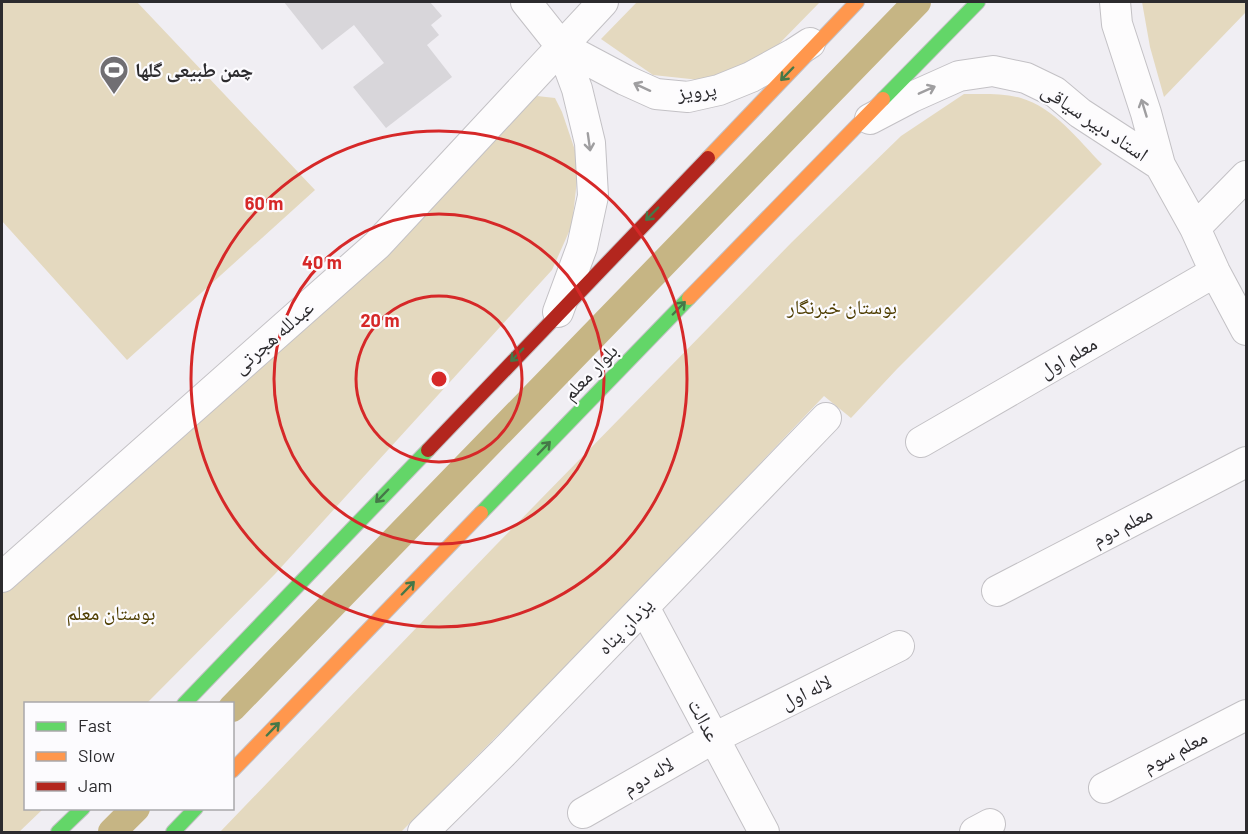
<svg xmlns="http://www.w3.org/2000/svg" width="1248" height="834" font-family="Barlow,'Noto Naskh Arabic',sans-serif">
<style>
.green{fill:#e4d9bf}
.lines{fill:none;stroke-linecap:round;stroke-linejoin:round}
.canal{stroke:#c6b584;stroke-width:28}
.building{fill:#d8d6da}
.street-casing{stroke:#c3c1c5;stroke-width:32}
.fast-casing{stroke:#c3c1c5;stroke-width:16}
.slow-casing{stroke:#c3c1c5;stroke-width:16}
.jam-casing{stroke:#c3c1c5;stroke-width:16}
.street{stroke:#fdfcfd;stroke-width:30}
.fast{stroke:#63d668;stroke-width:14}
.slow{stroke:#ff974d;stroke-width:14}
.jam{stroke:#b3261e;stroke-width:14}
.oneway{stroke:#457848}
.oneway2{stroke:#9f9ea0}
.ring{fill:none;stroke:#d62828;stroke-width:3}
.labels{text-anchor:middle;stroke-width:4.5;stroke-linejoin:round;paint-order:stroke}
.poi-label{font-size:20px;font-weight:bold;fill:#2c2b2e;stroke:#fcfbfe;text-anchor:start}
.street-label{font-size:20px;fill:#2c2b2e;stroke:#fcfbfe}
.park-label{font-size:20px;fill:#4e3d00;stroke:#fcfbfe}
.centre{fill:#d62828;stroke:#fcfbfe;stroke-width:3}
.ring-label{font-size:18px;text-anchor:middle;font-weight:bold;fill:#d62828;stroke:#fcfbfe;stroke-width:4.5;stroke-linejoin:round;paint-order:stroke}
</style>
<rect width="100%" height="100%" fill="#f0eef3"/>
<path class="green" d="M2,2H137L315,190L127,360L2,221Z
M637,2H820L775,48L709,81L653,75L601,39Z
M1142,2H1246V12L1164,97L1150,47Z
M964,94C983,94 1003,93 1021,98C1055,108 1078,140 1102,164L897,369L851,418L824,396L575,658L401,832H220L495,546L792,242L901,136Z
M537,96L555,98L562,112L579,162L572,225L552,270L275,574L147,703L26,704V808L43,809L19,832H2V592L366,269Z"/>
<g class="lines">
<path class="canal" d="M232,708L917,2
M112,832L136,808"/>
</g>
<path class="building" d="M284,2H430L442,16L431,25L439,35L427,45L452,77L386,128L353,87L384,63L354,25L322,50Z"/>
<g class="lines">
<g class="street-casing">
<path id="street" d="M526,2L561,46L577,89L590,143L593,196L582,247L558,312
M1115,2L1117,24L1146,113L1160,165
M561,46L625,80L656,94L688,97L719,90L751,77L793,54L810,43
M870,119L912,97L959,76L993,71L1026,78L1055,92L1080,113L1160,165L1195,228L1215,272L1246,330
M1195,228L1246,176
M921,442L1215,272
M2,577L377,245L603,2
M997,591L1246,462
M644,607L764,832
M1104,788L1246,715
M583,813L714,738L899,646
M423,832L503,753L826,418
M975,832L990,824"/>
</g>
<g class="fast-casing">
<path id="fast" d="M883,99L978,2
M481,513L689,298
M184,704L428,450
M58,832L83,808
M173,832L196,808"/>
</g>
<g class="slow-casing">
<path id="slow" d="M708,158L857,2
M689,298L883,99
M232,771L481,513"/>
</g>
<g class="jam-casing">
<path id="jam" d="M428,450L708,158"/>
</g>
<use href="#street" class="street"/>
<use href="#fast" class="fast"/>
<use href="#slow" class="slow"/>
<use href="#jam" class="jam"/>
</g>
<defs><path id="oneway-shaft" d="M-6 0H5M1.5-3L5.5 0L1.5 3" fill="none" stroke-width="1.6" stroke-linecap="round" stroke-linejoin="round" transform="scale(1.5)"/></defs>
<g class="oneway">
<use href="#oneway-shaft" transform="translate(787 74) rotate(134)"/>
<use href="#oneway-shaft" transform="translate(652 214) rotate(134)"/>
<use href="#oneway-shaft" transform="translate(679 308) rotate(-46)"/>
<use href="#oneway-shaft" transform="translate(517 355) rotate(134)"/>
<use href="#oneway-shaft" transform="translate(544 448) rotate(-46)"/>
<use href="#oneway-shaft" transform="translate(382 496) rotate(134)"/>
<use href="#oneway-shaft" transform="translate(408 588) rotate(-46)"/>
<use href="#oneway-shaft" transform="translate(273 729) rotate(-46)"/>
</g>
<g class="oneway2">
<use href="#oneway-shaft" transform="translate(642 87) rotate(-155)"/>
<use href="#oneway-shaft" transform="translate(927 90) rotate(-24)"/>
<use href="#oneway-shaft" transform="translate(1144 108) rotate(-107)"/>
<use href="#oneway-shaft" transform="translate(589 142) rotate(82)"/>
</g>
<g class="ring">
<circle cx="439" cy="379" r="83"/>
<circle cx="439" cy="379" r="165"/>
<circle cx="439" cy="379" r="248"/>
</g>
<defs>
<g id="stadium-pin" transform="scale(1.5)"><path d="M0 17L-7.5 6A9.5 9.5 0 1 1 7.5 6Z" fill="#716f73" stroke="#fcfbfe"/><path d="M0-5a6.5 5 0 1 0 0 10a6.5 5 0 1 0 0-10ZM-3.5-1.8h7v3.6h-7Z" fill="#fff"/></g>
</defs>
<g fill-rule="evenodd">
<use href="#stadium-pin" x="114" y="70"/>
</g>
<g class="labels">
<g class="poi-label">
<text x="135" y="77">چمن طبیعی گلها</text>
</g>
<g class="street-label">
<text transform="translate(697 91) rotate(-7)" y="7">پرویز</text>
<text transform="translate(1095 122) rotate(34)" y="7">استاد دبیر سیاقی</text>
<text transform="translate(273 337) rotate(-41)" y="7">عبدلله هجرتی</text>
<text transform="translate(1068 357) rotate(-30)" y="7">معلم اول</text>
<text transform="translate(590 372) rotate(-46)" y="7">بلوار معلم</text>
<text transform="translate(1122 526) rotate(-27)" y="7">معلم دوم</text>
<text transform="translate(625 626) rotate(-46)" y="7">یزدان پناه</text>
<text transform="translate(806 692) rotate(-26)" y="7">لاله اول</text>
<text transform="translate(704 720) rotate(62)" y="7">عدالت</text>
<text transform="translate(1175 751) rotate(-27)" y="7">معلم سوم</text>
<text transform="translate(648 776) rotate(-30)" y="7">لاله دوم</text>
</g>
<g class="park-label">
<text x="842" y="314">بوستان خبرنگار</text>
<text x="111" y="620">بوستان معلم</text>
</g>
</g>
<circle cx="439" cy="379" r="9" class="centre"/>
<g class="ring-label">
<text x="264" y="210">60 m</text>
<text x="322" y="269">40 m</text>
<text x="380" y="327">20 m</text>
</g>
<rect width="1248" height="834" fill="none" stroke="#2c2b2e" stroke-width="6"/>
<rect x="24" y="702" width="210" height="108" fill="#fcfbfe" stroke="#a9a8ab" stroke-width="1.5"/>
<rect x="36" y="722" width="30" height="9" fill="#63d668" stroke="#a9a8ab" stroke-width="1.5"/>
<text x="78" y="732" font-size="18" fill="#2c2b2e">Fast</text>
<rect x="36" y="752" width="30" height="9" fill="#ff974d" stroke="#a9a8ab" stroke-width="1.5"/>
<text x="78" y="762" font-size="18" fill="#2c2b2e">Slow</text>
<rect x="36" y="782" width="30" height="9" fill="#b3261e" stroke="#a9a8ab" stroke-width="1.5"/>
<text x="78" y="792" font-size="18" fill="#2c2b2e">Jam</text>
</svg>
